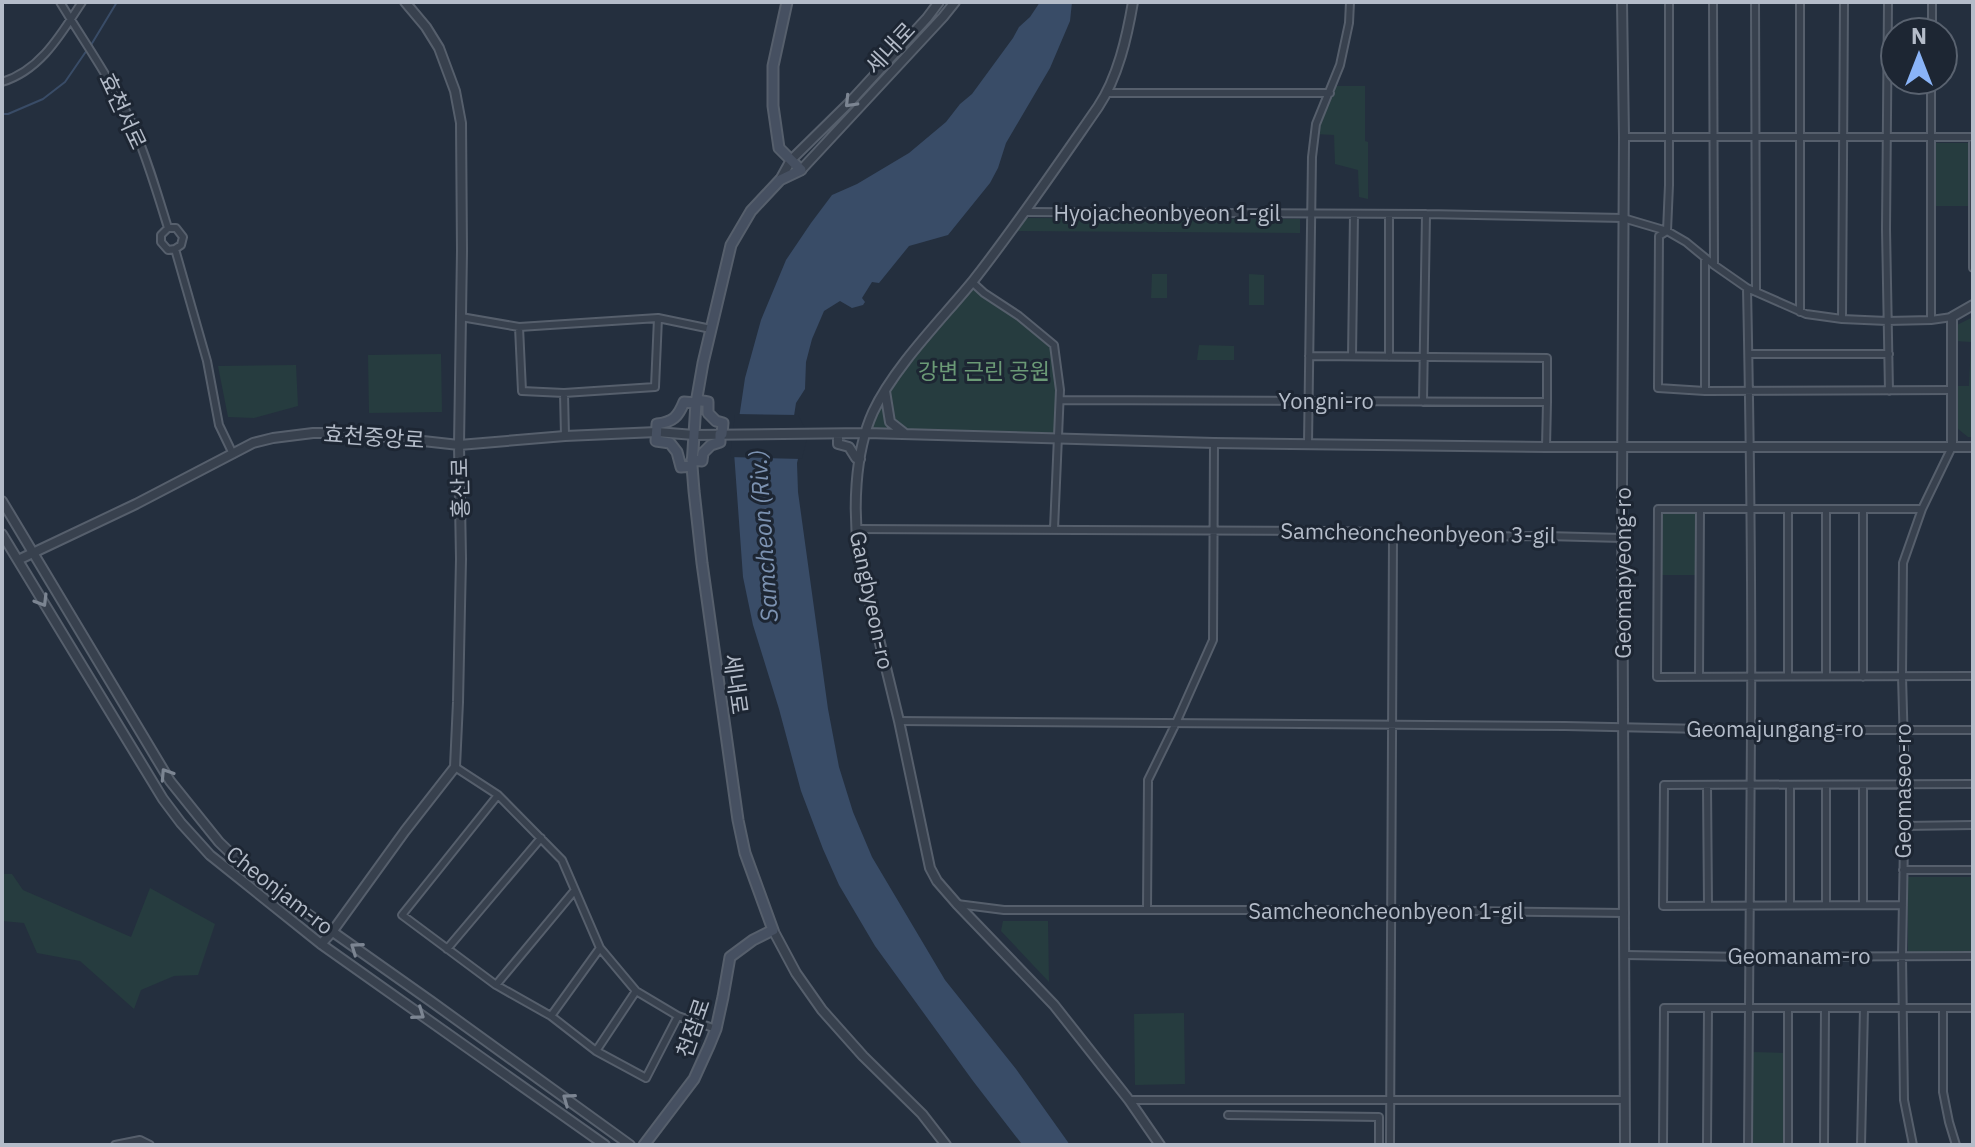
<svg xmlns="http://www.w3.org/2000/svg" width="1975" height="1147" font-family="'IBM Plex Sans','Noto Sans KR',sans-serif">
<style>
.green{fill:#263c3f}
.water{fill:#394c67}
.pier{fill:#242f3e}
.lines{fill:none;stroke-linecap:round;stroke-linejoin:round}
.stream{stroke:#394c67;stroke-width:2}
.minor-casing{stroke:#565f6c;stroke-width:10}
.tertiary-casing{stroke:#565f6c;stroke-width:12}
.secondary-casing{stroke:#565f6c;stroke-width:13}
.minor{stroke:#38414e;stroke-width:6}
.tertiary{stroke:#38414e;stroke-width:8}
.secondary{stroke:#465061;stroke-width:9}
.oneway{stroke:#7c8592}
.labels{text-anchor:middle;stroke-width:6;stroke-linejoin:round;paint-order:stroke}
.street-label{font-size:22px;fill:#b4bcc9;stroke:#1d2633}
.park-label{font-size:22px;fill:#6b9a76;stroke:#1d2633}
.water-label{font-size:24px;font-style:italic;fill:#7c92b1;stroke:#1d2633}
</style>
<rect width="100%" height="100%" fill="#242f3e"/>
<path class="green" d="M1332,86H1365V141L1368,142V199L1359,197L1358,170L1335,164L1334,135L1315,134Z
M1932,143H1970V206H1932Z
M1026,218L1300,219V233L1016,231Z
M1152,274H1167V298H1151Z
M1249,274L1264,275V305H1249Z
M972,282L1054,345L1059,381L1058,439L867,433L881,398Z
M1973,317V437H1968L1952,424L1954,386H1969L1971,342L1955,341V326Z
M1199,345L1234,346V360H1197Z
M441,354L442,412L369,413L368,355Z
M296,365L298,406L254,418L228,417L218,366Z
M1666,511L1694,512L1697,515L1698,575H1661V517Z
M2,874H12L23,890L131,937L150,888L215,924L198,975L174,976L141,990L134,1009L80,961L37,953L24,923L2,921Z
M1908,877H1973V952H1908Z
M1003,921H1048L1049,982L1001,931Z
M1184,1013L1185,1084L1135,1085L1134,1014Z
M1753,1052L1786,1053V1145H1753Z"/>
<path class="water" d="M1040,2H1072L1070,21L1050,68L1006,143L998,168L990,183L948,235L909,246L879,283L872,282L862,298L865,302L863,305L852,308L840,301L824,311L812,339L806,362L805,389L796,403L794,416L804,434L797,463L798,492L828,709L839,767L853,812L872,857L945,980L1016,1069L1070,1145H1024L1021,1143L973,1081L875,946L839,885L823,849L801,791L779,709L753,625L743,577L734,452L745,378L761,320L786,260L811,223L832,195L857,184L909,153L946,122L960,104L972,94L1013,38L1019,27L1030,17Z"/>
<path class="pier" d="M735,414L798,415L808,434L802,459L730,457Z"/>
<g class="lines">
<path class="stream" d="M91,45L117,2
M2,114H8L43,99L65,82L87,50"/>
<g class="minor-casing">
<path id="minor" d="M60,2C84,42 111,79 131,121C146,155 157,192 168,228
M1669,2V185L1667,231L1659,236L1658,388L1705,391L1952,390
M1713,2L1714,265
M1755,2L1756,292
M1800,2V312
M1888,2L1886,229L1889,391
M1932,32V2
M2,82C41,70 61,34 82,2
M1107,93H1330
M1624,137H1973
M1973,143V268
M1024,212L1426,214L1623,218L1667,231L1686,242L1714,265L1747,288L1806,314L1842,319L1887,321L1931,320L1952,317
M168,228L161,235V242L168,250L175,249
M168,228H176L183,237L181,245L175,249
M175,249L207,361L219,425L233,454
M1705,258V391
M972,282L984,293L1019,316L1054,345L1060,390L1054,529
M1747,288C1750,436 1752,584 1751,732C1750,869 1748,1007 1748,1145
M461,317L519,327L658,318L711,329
M1842,319L1844,2
M1931,320V80
M519,327L522,391L564,393L655,387L658,318
M1749,354H1889
M1309,356L1547,358V402
M1352,356L1354,214
M1389,357V214
M564,393L565,436
M1060,400L1547,402L1546,447
M1423,402L1426,214
M1308,444L1312,157L1316,124L1340,65L1349,23L1350,2
M1826,509V676
M1863,509V677
M1922,509H1658L1657,677L1973,676
M1788,510V676
M856,529L1338,531L1375,532L1393,537L1546,536L1622,538
M1699,677L1700,509
M899,721L1565,726L1751,730H1973
M455,767L498,795L562,860L600,948L636,991L678,1016L716,1029
M1707,785L1708,906
M1790,785V905
M1826,785V905
M1863,785V905
M498,795L402,915L496,985L551,1016L596,1051L646,1078L678,1016
M1903,826L1973,825
M1903,870H1973
M957,904L1004,910H1391L1625,913
M1903,905L1663,906L1664,785L1973,784
M1147,910L1148,780L1176,723L1213,640L1214,443
M447,949L541,838
M1625,955L1748,957L1973,956
M496,985L575,890
M1943,1008V1092L1949,1122L1956,1145
M551,1016L600,948
M596,1051L636,991
M1129,1100H1625
M1228,1115L1379,1117V1145
M115,1145L140,1140L150,1145
M1390,1145L1393,537
M1663,1145L1664,1008H1973
M1707,1145L1708,1008
M1788,1145V1008
M1824,1145L1825,1008
M1861,1145L1864,1008
M1913,1145L1904,1100L1902,956L1905,784L1902,676L1903,563L1922,509L1952,447"/>
</g>
<g class="tertiary-casing">
<path id="tertiary" d="M1133,2C1127,37 1118,77 1098,107C1057,166 1017,225 973,281C941,320 894,367 873,412C854,454 853,512 859,557L899,721L930,868L937,881L957,904L1054,1005L1129,1100L1160,1145
M1622,2L1624,137L1622,487L1625,1145
M801,170L943,17L955,2
M780,180L791,160L849,103L927,18L939,2
M885,391L890,422L904,433
M838,434V444L849,447L856,458L860,459
M1952,447V317L1973,305
M2,501L170,781L219,842L248,870L282,896L432,1002L630,1145
M2,534L163,799L181,823L210,855L321,944L605,1145
M18,560L136,504L253,443L273,438L313,433H351L459,445L565,436L657,432L694,435L867,433L1214,443L1546,447H1973
M773,930L796,973L822,1010L863,1056L922,1114L946,1145
M321,944L332,932L405,831L455,767L458,702L461,559L459,445L462,251L461,123L455,91L439,48L426,27L405,2"/>
</g>
<g class="secondary-casing">
<path id="secondary" d="M697,400L708,402V413L716,421L723,423L722,434
M692,460L702,461L703,453L711,445L720,442V434
M692,466L681,467L677,452L670,443L656,441L657,424C673,422 678,417 684,402L696,403
M644,1145L694,1079L709,1046L716,1029L723,997L730,957L753,940L773,930L745,853L738,820L702,563L694,491L692,466L696,403L703,363L731,245L751,211L780,180L801,170L779,148L773,106V66L787,2"/>
</g>
<use href="#minor" class="minor"/>
<use href="#tertiary" class="tertiary"/>
<use href="#secondary" class="secondary"/>
</g>
<defs><path id="oneway-chevron" d="M-2-3.5L2.5 0L-2 3.5" fill="none" stroke-width="1.6" stroke-linecap="round" stroke-linejoin="round" transform="scale(2)"/></defs>
<g class="oneway">
<use href="#oneway-chevron" transform="translate(850 102) rotate(134)"/>
<use href="#oneway-chevron" transform="translate(42 601) rotate(59)"/>
<use href="#oneway-chevron" transform="translate(166 774) rotate(-123)"/>
<use href="#oneway-chevron" transform="translate(356 948) rotate(-145)"/>
<use href="#oneway-chevron" transform="translate(419 1014) rotate(35)"/>
<use href="#oneway-chevron" transform="translate(568 1099) rotate(-144)"/>
</g>
<g class="labels">
<g class="street-label">
<text transform="translate(890 48) rotate(-47)" y="8">세내로</text>
<text transform="translate(123 111) rotate(65)" y="8">효천서로</text>
<text x="1167" y="221">Hyojacheonbyeon 1-gil</text>
<text x="1326" y="409">Yongni-ro</text>
<text transform="translate(374 437) rotate(4)" y="8">효천중앙로</text>
<text transform="translate(460 488) rotate(-91)" y="8">홍산로</text>
<text transform="translate(1418 533) rotate(1)" y="8">Samcheoncheonbyeon 3-gil</text>
<text transform="translate(1623 573) rotate(-90)" y="8">Geomapyeong-ro</text>
<text transform="translate(872 600) rotate(78)" y="8">Gangbyeon-ro</text>
<text transform="translate(736 684) rotate(82)" y="8">세내로</text>
<text x="1775" y="737">Geomajungang-ro</text>
<text transform="translate(1903 791) rotate(-90)" y="8">Geomaseo-ro</text>
<text transform="translate(280 890) rotate(38)" y="8">Cheonjam-ro</text>
<text x="1386" y="919">Samcheoncheonbyeon 1-gil</text>
<text x="1799" y="964">Geomanam-ro</text>
<text transform="translate(693 1028) rotate(-71)" y="8">천잠로</text>
</g>
<g class="park-label">
<text x="984" y="379">강변 근린 공원</text>
</g>
<g class="water-label">
<text transform="translate(764 536) rotate(-94)" y="8">Samcheon (Riv.)</text>
</g>
</g>
<rect width="1975" height="1147" fill="none" stroke="#b4bcc9" stroke-width="8"/>
<g transform="translate(1919 56)"><circle r="38" fill="#1d2633" stroke="#59626f" stroke-width="2"/>
<path d="M0-6L14 30L0 20L-14 30Z" fill="#8ab4f8"/>
<text y="-12" font-size="22" font-weight="bold" text-anchor="middle" fill="#b4bcc9">N</text>
</g>
</svg>
